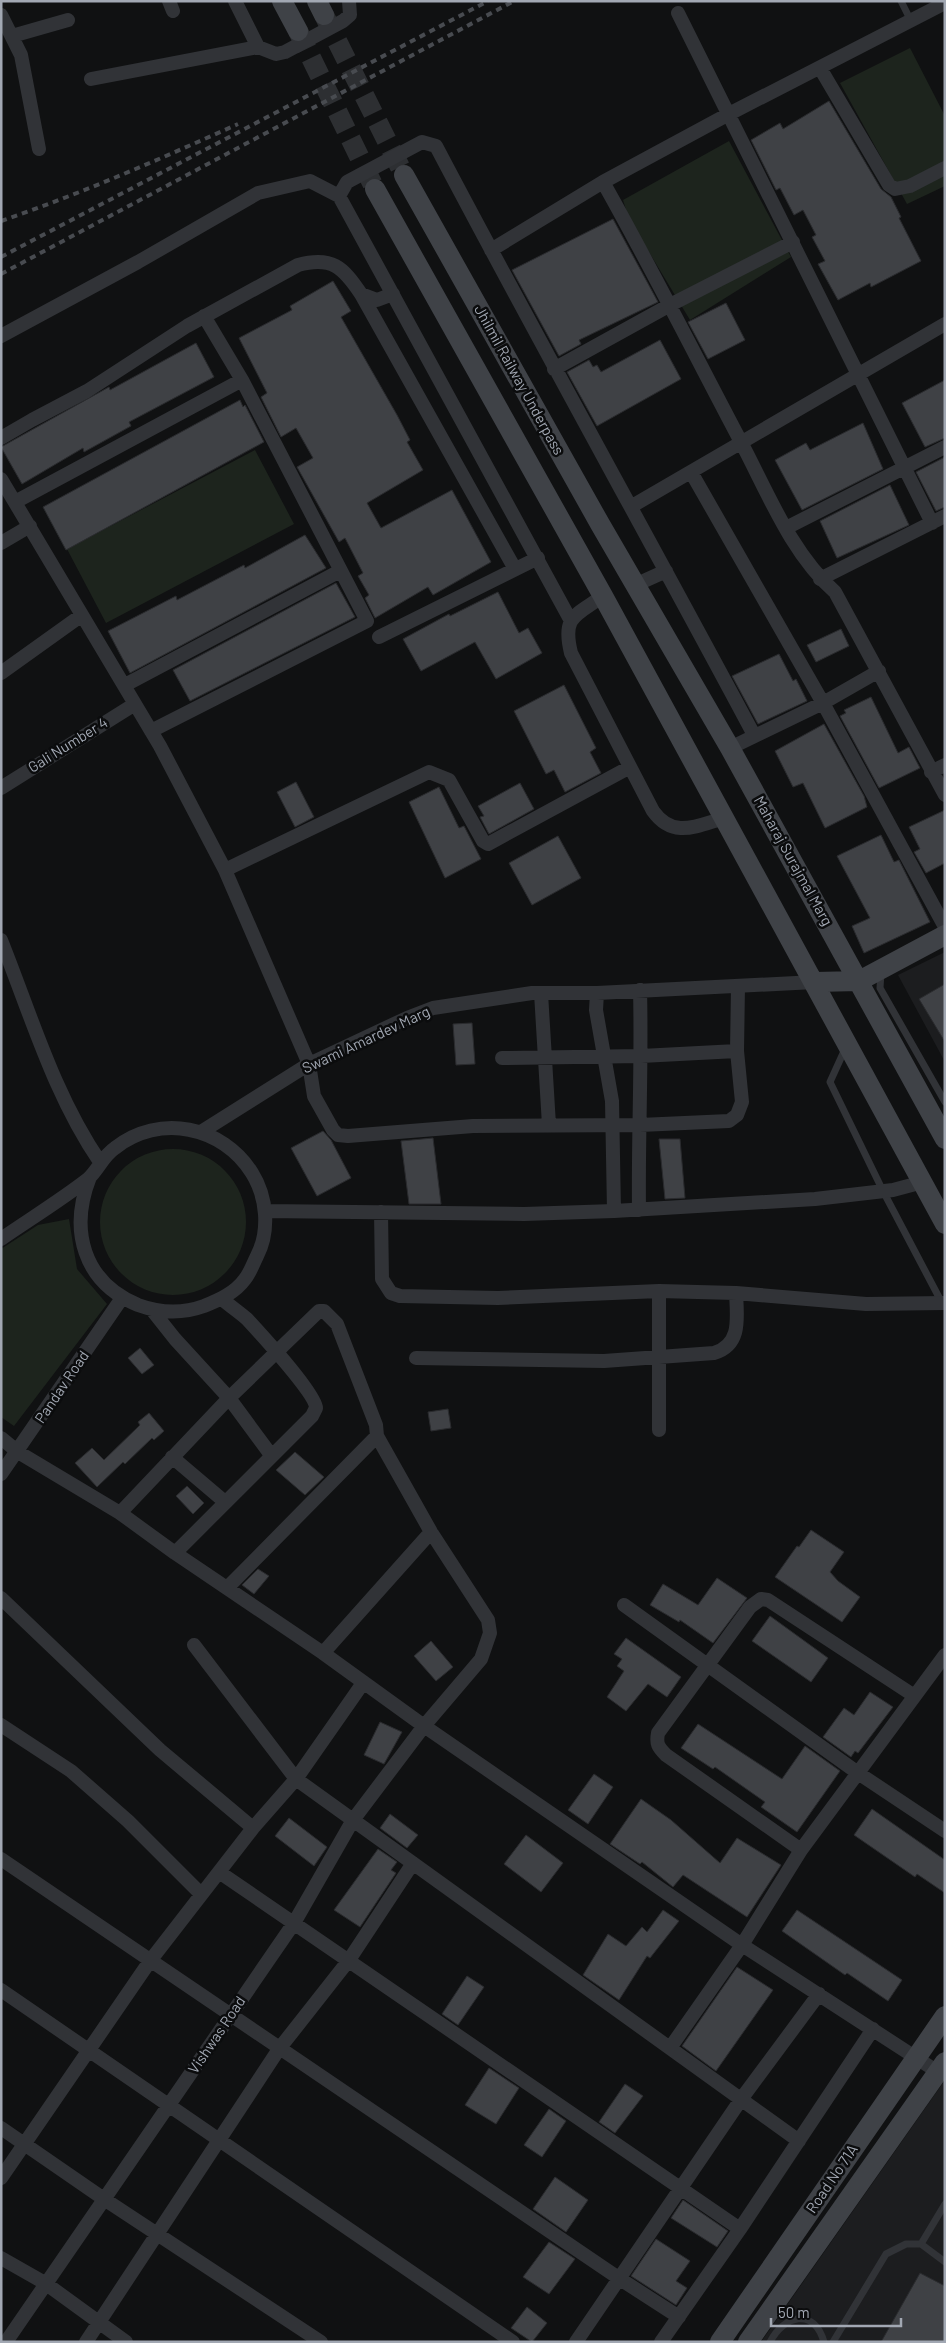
<svg xmlns="http://www.w3.org/2000/svg" width="946" height="2343" font-family="Barlow,sans-serif">
<style>
.built{fill:#1c1d1f}
.green{fill:#1d241d}
.building{fill:#3f4145;stroke:#2a2b2e}
.lines{fill:none;stroke-linecap:round;stroke-linejoin:round}
.secondary-tunnel{stroke:#2d2f32;stroke-width:20;stroke-dasharray:20 10;stroke-linecap:butt}
.lane{stroke:#313337;stroke-width:7}
.street{stroke:#313337;stroke-width:14}
.secondary{stroke:#3f4247;stroke-width:20}
.rail{stroke:#484b50;stroke-width:4;stroke-dasharray:6 5;stroke-linecap:butt}
.labels{text-anchor:middle;stroke-width:5;stroke-linejoin:round;paint-order:stroke}
.street-label{font-size:15px;fill:#a2a8b3;stroke:#0b0c0d}
</style>
<rect width="100%" height="100%" fill="#101112"/>
<path class="built" d="M945,952V1062L898,975Z
M945,2080V2342H761Z"/>
<path class="green" d="M910,48L945,116V186L907,204L840,83Z
M729,141L791,257L690,320L629,219L623,200Z
M255,450L294,524L106,623L67,549Z
M100 1222a73 73 0 1 1 146 0a73 73 0 1 1-146 0Z
M69,1219L77,1269L107,1304L14,1426L1,1417V1249L38,1225Z"/>
<path class="building" d="M829,101L881,189L891,197L901,217L899,218L921,261L871,287L870,283L838,300L818,264L825,261L812,237L816,235L803,210L794,215L780,188L776,190L751,140L780,123L783,129Z
M613,219L658,302L579,340L581,344L559,356L512,270Z
M333,281L351,311L341,317L397,415L410,440L407,442L423,470L367,503L381,528L452,490L491,562L433,595L428,587L375,618L365,598L369,595L358,576L363,573L345,538L339,542L297,467L313,458L296,428L281,437L261,397L267,393L239,338L292,310L290,306Z
M726,303L745,340L708,359L688,322Z
M660,340L681,379L597,426L567,372L589,360L593,367L597,365L601,372Z
M196,343L214,377L129,422L131,426L84,452L83,448L22,484L1,447L109,387L110,390Z
M945,380V438L925,447L902,403Z
M240,400L243,407L245,405L264,442L66,550L43,507Z
M863,423L883,469L802,510L775,460L806,443L810,450Z
M945,457V507L936,511L916,472Z
M890,485L909,525L837,558L820,521Z
M305,535L326,568L130,673L108,631L176,596L177,600L244,565L245,568Z
M336,583L355,617L190,701L173,670Z
M498,592L519,633L528,628L542,653L496,679L475,642L421,671L403,639L449,614L450,616Z
M841,629L849,646L816,662L807,645Z
M779,654L793,681L796,679L807,701L758,724L732,676Z
M564,685L596,748L590,752L601,773L565,792L554,770L546,774L514,711Z
M871,697L898,753L909,747L920,768L879,788L840,716L846,713L844,710Z
M824,724L864,796L867,807L825,828L803,783L793,787L775,751Z
M296,782L314,817L295,827L277,792Z
M520,783L534,809L489,834L480,817L484,816L478,806Z
M439,787L459,828L464,826L481,859L445,878L409,802Z
M945,810V863L926,873L914,852L920,849L909,827Z
M881,835L894,862L899,860L930,922L864,953L852,926L870,918L837,856Z
M558,836L581,878L532,905L509,863Z
M945,984V1042L919,999Z
M472,1023L475,1064L456,1065L453,1024Z
M323,1131L331,1140L351,1178L317,1196L291,1148Z
M433,1138L441,1204H409L401,1141Z
M659,1139H680L685,1198L665,1199Z
M140,1348L154,1365L142,1374L128,1358Z
M448,1409L451,1428L431,1431L428,1412Z
M149,1413L164,1431L154,1440L152,1438L125,1464L123,1462L97,1487L75,1463L92,1448L104,1460L140,1425L138,1422Z
M295,1452L324,1477L305,1495L276,1470Z
M187,1486L204,1503L193,1514L176,1496Z
M811,1530L844,1552L830,1572L838,1581L860,1597L842,1622L775,1577L797,1546L799,1547Z
M258,1569L269,1576L254,1594L242,1585Z
M717,1578L747,1598L713,1643L680,1620L679,1622L650,1605L663,1584L698,1605Z
M770,1616L828,1658L811,1682L752,1641Z
M626,1638L681,1677L667,1697L648,1684L626,1711L607,1697L624,1671L617,1666L622,1659L614,1654Z
M431,1641L453,1667L436,1681L414,1656Z
M870,1692L893,1707L858,1753L855,1751L851,1757L823,1737L844,1708L854,1715Z
M380,1722L402,1732L384,1764L364,1755Z
M698,1724L782,1779L805,1746L840,1771L797,1832L761,1807L765,1802L715,1767L713,1769L681,1748Z
M594,1774L613,1787L588,1824L568,1810Z
M641,1799L671,1820L720,1863L737,1838L781,1865L747,1917L683,1875L673,1887L642,1862L640,1864L610,1844Z
M872,1809L945,1860V1893L917,1874L915,1877L854,1835Z
M390,1814L418,1835L407,1848L380,1828Z
M289,1818L327,1847L314,1866L275,1836Z
M526,1835L563,1863L541,1892L504,1864Z
M378,1849L397,1862L391,1870L396,1873L360,1927L334,1910Z
M663,1910L679,1921L650,1958L647,1956L619,2000L583,1975L608,1934L626,1946L642,1927L647,1932Z
M797,1910L902,1980L888,2001L847,1973L845,1975L782,1931Z
M737,1967L773,1990L716,2071L682,2046Z
M467,1976L484,1987L458,2025L442,2014Z
M489,2068L519,2088L496,2124L465,2105Z
M625,2084L643,2096L615,2133L599,2122Z
M549,2109L566,2121L542,2157L524,2145Z
M555,2177L588,2200L566,2232L533,2209Z
M683,2200L728,2231L717,2247L671,2218Z
M656,2239L690,2261L676,2281L687,2288L676,2305L631,2276Z
M549,2242L575,2259L549,2294L523,2277Z
M920,2273L945,2286V2342H881Z
M527,2307L547,2323L532,2342L511,2328Z"/>
<g class="lines">
<path class="secondary-tunnel" d="M324,15L404,175
M298,31L375,189"/>
<path class="lane" d="M901,1L911,21
M881,972L880,988L945,1102
M845,1049L830,1082L883,1191L942,1303
M921,2244L945,2204
M770,2342C784,2315 814,2307 824,2342
M833,2342L886,2254L906,2244H921L945,2262"/>
<path class="street" d="M169,1L173,11
M235,1L258,47L276,54L285,52L343,21L350,15L349,1
M678,13L932,523
M1,15L21,55L39,149
M12,36L68,20
M820,68L889,185L895,189L910,186L945,168
M91,79L258,47
M603,182C651,267 695,355 741,442C768,493 791,553 835,592L945,795
M339,196L347,182L422,142L436,146C540,344 649,538 754,735
M491,250L603,182L727,115L945,3
M361,294L377,300L393,294
M1,336L138,262L258,193L310,181L339,196L571,621
M554,369L670,305L793,242
M1,438L32,420L87,391L187,326L298,265C332,256 343,267 361,294L515,569
M691,472L823,703L945,927
M1,479L160,746L225,870L309,1064L314,1096L333,1130L338,1135L348,1136L473,1126L640,1125L729,1121L737,1115L742,1102L737,1051L738,986
M15,502L242,380
M632,506L945,324
M786,528L945,447
M1,543L30,526
M820,579L945,516
M635,585L666,571
M603,596C575,616 562,616 571,653L653,811C673,839 696,826 724,818
M379,637L538,558
M1,673L82,615
M125,685L340,571
M151,731L367,621L242,380L204,316
M730,748L823,703L879,671
M931,772L945,765
M1,788L135,704
M225,870L429,772L449,780L483,841L488,844L630,767
M1,940C31,1015 54,1095 100,1162
M541,993L549,1125
M597,993L596,1010L612,1101L614,1211L815,1199L893,1190L923,1182
M502,1058L641,1056L737,1051
M201,1132L309,1064L407,1018L433,1008L532,993H597L815,982
M639,1210C638,1137 642,1064 640,990
M265,1211L524,1214L614,1211
M381,1212L382,1279L391,1293L400,1296L498,1298L659,1291L736,1293L866,1304L945,1303
M1,1239C30,1219 61,1200 88,1179C98,1170 103,1156 115,1148C159,1113 223,1126 252,1173C267,1197 270,1231 257,1256C253,1264 250,1273 245,1279C235,1293 219,1300 204,1306C182,1314 160,1313 138,1305C83,1282 69,1230 90,1177
M659,1291V1430
M152,1310L175,1339L229,1398L271,1455
M416,1358L604,1361L714,1353C742,1345 737,1317 736,1293
M1,1438L18,1452L120,1513L175,1553L323,1653L424,1726L742,1945L938,2072
M172,1457L225,1502
M1,1474L122,1298
M175,1553L312,1416L316,1408C316,1394 259,1332 247,1319C239,1312 230,1306 222,1299
M228,1587L377,1436
M1,1598L160,1750L253,1828
M624,1605L858,1773L945,1831
M194,1645L296,1779L799,2141
M323,1653L431,1532
M1,1725L71,1771L128,1821L201,1894
M801,1850L666,1755C658,1747 656,1744 658,1733L750,1607L761,1599L768,1600L913,1695
M1,1859L620,2279L679,2317
M219,1872L740,2229
M1,1990L513,2342
M670,2048L742,1945L801,1850L945,1655
M1,2128L104,2199L321,2342
M1,2178L150,1961L253,1828L296,1779L363,1683
M1,2258L45,2283L126,2342
M6,2342L294,1923L353,1820L424,1726L481,1659L490,1633L488,1620L431,1532L377,1436L376,1425L337,1324L324,1311H319L229,1398L120,1513
M86,2342L279,2049L349,1960L413,1863
M576,2342L742,2098L819,1994
M661,2342L740,2229L873,2029"/>
<path class="secondary" d="M282,1L298,31
M317,1L324,15
M404,175L600,524L730,748L945,1139
M375,189L603,596L945,1224
M815,982L859,981L945,935
M720,2342L945,2016
M748,2342L945,2062"/>
<path class="rail" d="M1,221C83,193 160,159 238,124
M1,257L488,1
M1,274L514,1"/>
</g>
<g class="labels">
<g class="street-label">
<text transform="translate(519 380) rotate(61)" y="5">Jhilmil Railway Underpass</text>
<text transform="translate(68 745) rotate(-32)" y="5">Gali Number 4</text>
<text transform="translate(793 861) rotate(61)" y="5">Maharaj Surajmal Marg</text>
<text transform="translate(366 1040) rotate(-25)" y="5">Swami Amardev Marg</text>
<text transform="translate(62 1387) rotate(-56)" y="5">Pandav Road</text>
<text transform="translate(217 2035) rotate(-56)" y="5">Vishwas Road</text>
<text transform="translate(832 2179) rotate(-56)" y="5">Road No 71A</text>
</g>
</g>
<rect width="946" height="2343" fill="none" stroke="#a2a8b3" stroke-width="5"/>
<path d="M771 2318v8h130v-8" fill="none" stroke="#a2a8b3" stroke-width="2.5"/>
<text x="778" y="2318" font-size="15" fill="#a2a8b3" stroke="#0b0c0d" stroke-width="4" paint-order="stroke">50 m</text>
</svg>
